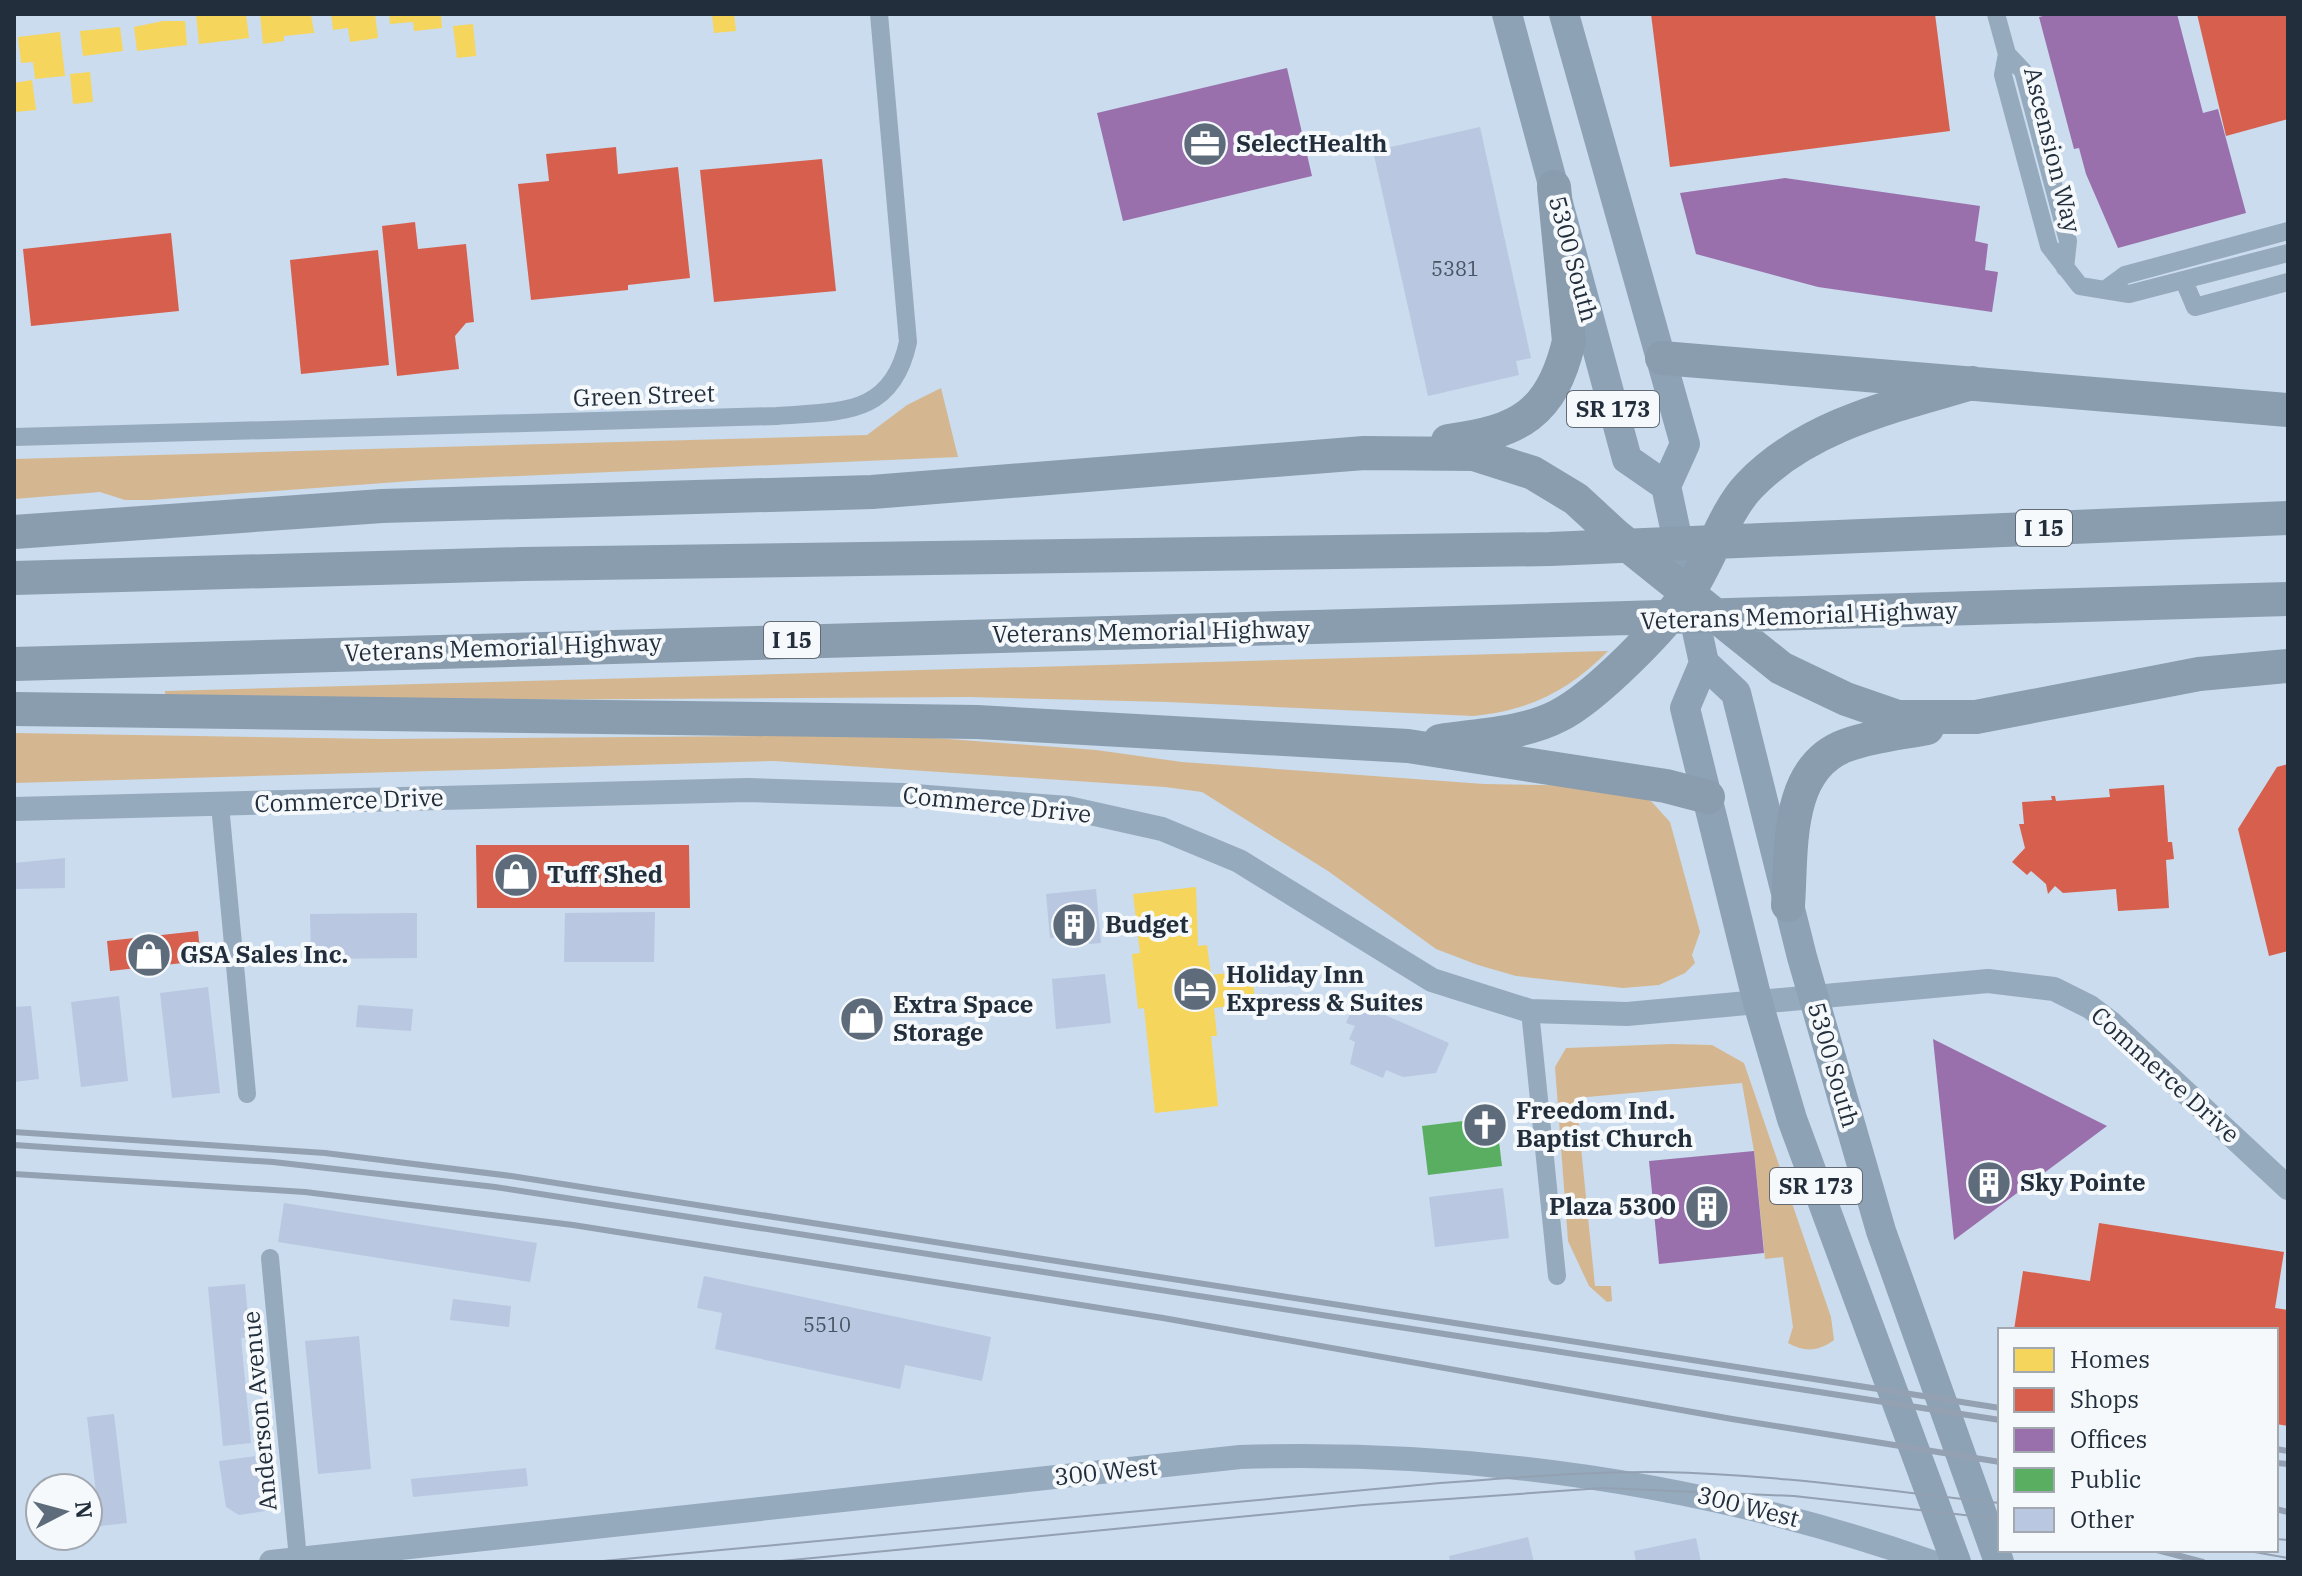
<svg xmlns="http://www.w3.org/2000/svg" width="2302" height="1576" font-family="'IBM Plex Serif',serif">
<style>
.green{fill:#d4b790}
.homes{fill:#f6d55c}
.shops{fill:#d6604d}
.offices{fill:#9970ab}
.public{fill:#5aae61}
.building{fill:#b9c7e0}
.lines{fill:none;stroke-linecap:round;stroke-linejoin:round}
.minor{stroke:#96aabd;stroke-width:18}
.tertiary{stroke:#96aabd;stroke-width:24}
.primary{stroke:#8ea2b6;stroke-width:30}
.motorway{stroke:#8a9daf;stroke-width:34}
.tram{stroke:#93a1b2;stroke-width:2}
.rail{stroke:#93a1b2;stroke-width:6}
.labels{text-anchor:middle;stroke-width:8;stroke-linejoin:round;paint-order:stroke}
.number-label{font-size:20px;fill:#485464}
.shield{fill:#f6f9fc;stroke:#626b75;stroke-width:2}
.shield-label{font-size:22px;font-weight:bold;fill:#222e3b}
.poi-label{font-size:24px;font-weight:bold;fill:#222e3b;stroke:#f6f9fc;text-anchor:start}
.street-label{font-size:24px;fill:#222e3b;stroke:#f6f9fc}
</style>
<rect width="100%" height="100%" fill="#cadcee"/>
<path class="green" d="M941,388L958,457L425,480L150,500H125L100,492L14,499V459L867,435L907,405Z
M1608,651C1569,691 1528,711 1473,716L1168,702L968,697L165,702V691Z
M14,733L382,739L895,735L1096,750L1182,762L1484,784L1605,786L1651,801L1670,822L1700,932L1692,955L1695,963L1685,973L1659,985L1623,988L1516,976L1478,965L1436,949L1328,871L1202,792L1165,787L774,761L14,783Z
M1670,1044L1712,1045L1744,1063L1831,1317L1834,1340C1818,1352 1804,1352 1788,1343L1793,1327L1783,1257L1765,1259L1754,1151L1742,1083L1576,1098L1595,1286H1611L1612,1301L1607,1302L1589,1286L1568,1241L1555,1067L1566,1048Z"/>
<path class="homes" d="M196,14H246L249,38L199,44Z
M260,14H311L314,33L284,36V41L263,44Z
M331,14H375L378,38L350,42L348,28L333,30Z
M389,14H441L442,28L414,31L413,22L390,24Z
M723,14H734L736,31L714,33L712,15Z
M163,21H185L187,45L137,51L134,27Z
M473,24L476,56L457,58L453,26Z
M120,27L123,51L83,56L80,31Z
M60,32L65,76L35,79L33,62L21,63L18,37Z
M90,72L93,102L73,104L70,74Z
M32,80L36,110L14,112V83Z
M1196,887L1198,946L1207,945L1211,975L1252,970L1255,1003L1214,1008L1217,1036H1211L1218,1106L1155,1113L1144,1008L1138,1009L1132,954L1140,953L1133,894Z"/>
<path class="shops" d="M1651,14H1935L1950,131L1670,167Z
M2197,14H2288V119L2226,136Z
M616,147L618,174L678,167L690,278L628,285V290L531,300L518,184L549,181L546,154Z
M822,159L836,291L714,302L700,170Z
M415,222L418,249L466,244L474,322L466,323L455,336L459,369L397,376L382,226Z
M171,233L179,311L31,326L23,249Z
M378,250L389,365L301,374L290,260Z
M2288,764V951L2269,956L2238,829L2277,767Z
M2164,785L2168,842H2172L2174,859L2166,860L2169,908L2118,911L2116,889L2063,893L2055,886L2048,894L2046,884L2031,871L2027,875L2012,862L2025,848L2019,824H2024L2022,802L2052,800L2051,796H2055L2056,801L2110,797L2109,789Z
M476,845H689L690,908H477Z
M198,931L201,961L110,971L107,941Z
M2099,1223L2284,1252L2275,1308L2288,1310V1426L2276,1424V1330H2014L2023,1271L2090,1281Z"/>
<path class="offices" d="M2051,14H2177L2203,113L2218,109L2246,213L2118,248L2086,174L2079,148L2074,149L2039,17Z
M1287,68L1312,176L1123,221L1097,113Z
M1785,178L1980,206L1975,241L1988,244L1985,270L1998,272L1992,312L1818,287L1696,254L1680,193Z
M1933,1039L2107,1126L1954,1240Z
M1754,1151L1764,1253L1659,1264L1649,1161Z"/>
<path class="public" d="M1496,1117L1502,1166L1428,1175L1422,1126Z"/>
<path class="building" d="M1480,127L1531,358L1516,361L1519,375L1428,396L1373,151Z
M65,858V888L14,889V863Z
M1096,889L1101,943L1089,944L1088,935L1050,938L1046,894Z
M655,912L654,962H564L565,913Z
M417,913V958L311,959L310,914Z
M1105,974L1111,1023L1056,1029L1052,979Z
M208,987L220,1093L172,1098L160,993Z
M119,996L128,1081L81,1087L71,1002Z
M1355,1002L1449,1043L1436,1073L1403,1077L1386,1070L1383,1078L1350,1064L1355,1042L1349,1039L1355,1026L1346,1023Z
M358,1005L413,1009L411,1031L356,1027Z
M31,1006L39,1079L14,1082V1007Z
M1503,1188L1509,1238L1435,1247L1429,1197Z
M284,1203L537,1243L530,1282L278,1242Z
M704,1276L991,1337L982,1381L905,1365L900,1389L715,1349L722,1313L697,1308Z
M245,1284L250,1337L241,1338L251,1443L223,1446L208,1287Z
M453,1299L511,1306L509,1327L450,1320Z
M359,1336L371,1469L318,1474L305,1341Z
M114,1414L127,1523L100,1526L87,1417Z
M256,1456L265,1511L239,1515L226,1507L219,1461Z
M526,1468L528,1486L413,1497L411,1479Z
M1528,1537L1534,1562H1450L1449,1556Z
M1696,1538L1701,1562H1636L1634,1551Z"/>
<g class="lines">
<path class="minor" d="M1996,14L2007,54L2003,75L2049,246L2080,286L2129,294L2288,253
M2007,54L2023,71L2068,241L2065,268
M2184,281L2195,307L2288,282
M2106,289L2125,275L2288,231
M14,437L777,416C840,411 892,417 908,342L879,14
M220,805L247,1094
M1530,1011L1557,1276
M270,1258L298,1559"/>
<path class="tertiary" d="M14,809L748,790L902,795L1068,808L1162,829L1239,861L1432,980L1530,1011L1627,1014L1988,981L2054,989L2090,1007L2111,1023L2288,1188
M271,1562L1240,1457C1478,1450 1707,1483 1932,1562"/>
<path class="primary" d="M1507,14L1627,459L1666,486
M1564,14L1685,444L1666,486L1704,663L1685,708L1758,1003L1792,1119L1956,1562
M1704,663L1736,693L1802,957L1881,1231L1999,1562"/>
<path class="motorway" d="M1662,358L2288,410
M1448,441C1519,432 1552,414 1569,341L1554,187
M14,532L382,506L872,492L1364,453L1474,454L1533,473L1576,499L1615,535L1781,668L1846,699L1898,717H1976L2199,674L2288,666
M14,578L522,564L1550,549L2288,518
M14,664C772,637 1530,627 2288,599
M14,709L977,722L1408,746L1666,786L1708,797
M1440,741C1478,735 1523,734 1558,716C1596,697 1664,627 1689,591C1710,561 1724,512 1749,486C1807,425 1894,406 1972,383
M1788,905C1792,851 1784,767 1847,745C1872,736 1901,733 1927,728"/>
<path class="tram" d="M2276,1539L2288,1540
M2243,1550L2288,1558
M592,1562L1440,1483C1513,1478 1587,1471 1660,1472C1774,1474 1887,1491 2000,1503
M771,1562L1363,1505L1602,1488L1794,1496L2000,1519"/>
<path class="rail" d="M14,1132L325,1153L511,1176L2000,1408
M14,1145L273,1162L495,1187L2000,1420
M14,1174L305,1192L573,1225L1163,1318L1732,1419L2000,1462
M2276,1449L2288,1451
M2276,1463L2288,1464
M2276,1509L2288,1512
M2157,1550L2203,1562"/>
</g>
<defs>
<g id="office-disc" transform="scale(2.3)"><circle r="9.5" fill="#5d6b7a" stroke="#f6f9fc"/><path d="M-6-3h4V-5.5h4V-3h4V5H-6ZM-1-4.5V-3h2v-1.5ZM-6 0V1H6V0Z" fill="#fff"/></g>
<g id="shop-disc" transform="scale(2.3)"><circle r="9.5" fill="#5d6b7a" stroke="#f6f9fc"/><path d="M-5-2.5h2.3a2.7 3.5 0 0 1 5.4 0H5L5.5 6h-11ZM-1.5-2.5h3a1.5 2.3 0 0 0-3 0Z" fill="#fff"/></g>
<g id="building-disc" transform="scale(2.3)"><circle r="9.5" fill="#5d6b7a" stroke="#f6f9fc"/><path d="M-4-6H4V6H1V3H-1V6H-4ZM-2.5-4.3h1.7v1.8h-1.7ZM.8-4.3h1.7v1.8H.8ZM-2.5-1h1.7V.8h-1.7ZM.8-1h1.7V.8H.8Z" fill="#fff"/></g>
<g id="hotel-disc" transform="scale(2.3)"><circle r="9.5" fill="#5d6b7a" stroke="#f6f9fc"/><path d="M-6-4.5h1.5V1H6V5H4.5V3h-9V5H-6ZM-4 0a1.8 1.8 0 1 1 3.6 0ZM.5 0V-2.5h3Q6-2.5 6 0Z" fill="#fff"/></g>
<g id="church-disc" transform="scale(2.3)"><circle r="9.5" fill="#5d6b7a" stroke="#f6f9fc"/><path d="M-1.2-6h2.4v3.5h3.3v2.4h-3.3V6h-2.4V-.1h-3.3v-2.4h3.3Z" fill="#fff"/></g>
</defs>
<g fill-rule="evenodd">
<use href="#office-disc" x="1205" y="144"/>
<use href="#shop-disc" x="516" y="875"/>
<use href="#building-disc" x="1074" y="925"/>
<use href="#shop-disc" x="149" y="955"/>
<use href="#hotel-disc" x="1195" y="989"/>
<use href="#shop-disc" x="862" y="1019"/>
<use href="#church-disc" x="1485" y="1125"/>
<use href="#building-disc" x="1989" y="1183"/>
<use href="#building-disc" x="1707" y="1207"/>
</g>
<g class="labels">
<g class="number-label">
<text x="1455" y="276">5381</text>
<text x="827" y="1332">5510</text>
</g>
<g class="shield">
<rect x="1567" y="391" width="92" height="36" rx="6"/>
<rect x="2016" y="510" width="56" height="36" rx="6"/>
<rect x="764" y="622" width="56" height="36" rx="6"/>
<rect x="1770" y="1168" width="92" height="36" rx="6"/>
</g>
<g class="shield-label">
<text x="1613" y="417">SR 173</text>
<text x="2044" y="536">I 15</text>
<text x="792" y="648">I 15</text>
<text x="1816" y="1194">SR 173</text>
</g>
<g class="poi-label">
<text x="1236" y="152">SelectHealth</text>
<text x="547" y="883">Tuff Shed</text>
<text x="1105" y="933">Budget</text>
<text x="180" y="963">GSA Sales Inc.</text>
<text x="1226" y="983">Holiday Inn<tspan x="1226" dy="28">Express &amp; Suites</tspan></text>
<text x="893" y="1013">Extra Space<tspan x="893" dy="28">Storage</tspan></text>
<text x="1516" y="1119">Freedom Ind.<tspan x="1516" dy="28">Baptist Church</tspan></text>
<text x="2020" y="1191">Sky Pointe</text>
<text x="1676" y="1215" text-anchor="end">Plaza 5300</text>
</g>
<g class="street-label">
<text transform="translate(2052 150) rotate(76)" y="8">Ascension Way</text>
<text transform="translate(1573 259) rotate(75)" y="8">5300 South</text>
<text transform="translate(644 396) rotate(-2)" y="8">Green Street</text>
<text transform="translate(1799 616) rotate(-2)" y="8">Veterans Memorial Highway</text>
<text transform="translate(1151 632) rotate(-1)" y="8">Veterans Memorial Highway</text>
<text transform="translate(503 648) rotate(-2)" y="8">Veterans Memorial Highway</text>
<text transform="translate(349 801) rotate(-2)" y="8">Commerce Drive</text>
<text transform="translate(997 805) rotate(6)" y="8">Commerce Drive</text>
<text transform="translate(1833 1065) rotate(74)" y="8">5300 South</text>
<text transform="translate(2165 1075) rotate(42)" y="8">Commerce Drive</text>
<text transform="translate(260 1411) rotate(-95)" y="8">Anderson Avenue</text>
<text transform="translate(1106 1472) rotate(-6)" y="8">300 West</text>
<text transform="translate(1748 1507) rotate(14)" y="8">300 West</text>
</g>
</g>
<rect width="2302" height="1576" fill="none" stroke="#222e3b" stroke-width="32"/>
<rect x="1998" y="1328" width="280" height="224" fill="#f6f9fc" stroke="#a1a8af" stroke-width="2"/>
<rect x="2014" y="1348" width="40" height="24" fill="#f6d55c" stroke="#a1a8af" stroke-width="2"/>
<text x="2070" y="1368" font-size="24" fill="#222e3b">Homes</text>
<rect x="2014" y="1388" width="40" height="24" fill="#d6604d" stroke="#a1a8af" stroke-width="2"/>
<text x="2070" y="1408" font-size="24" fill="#222e3b">Shops</text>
<rect x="2014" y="1428" width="40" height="24" fill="#9970ab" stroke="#a1a8af" stroke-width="2"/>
<text x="2070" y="1448" font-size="24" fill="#222e3b">Offices</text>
<rect x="2014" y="1468" width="40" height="24" fill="#5aae61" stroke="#a1a8af" stroke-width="2"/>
<text x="2070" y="1488" font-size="24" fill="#222e3b">Public</text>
<rect x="2014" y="1508" width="40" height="24" fill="#b9c7e0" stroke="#a1a8af" stroke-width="2"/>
<text x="2070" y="1528" font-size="24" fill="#222e3b">Other</text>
<g transform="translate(64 1512) rotate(84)"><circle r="38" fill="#f6f9fc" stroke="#a1a8af" stroke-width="2"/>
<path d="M0-6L14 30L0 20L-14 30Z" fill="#5d6b7a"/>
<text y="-12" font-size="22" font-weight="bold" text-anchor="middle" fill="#222e3b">N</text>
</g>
</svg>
